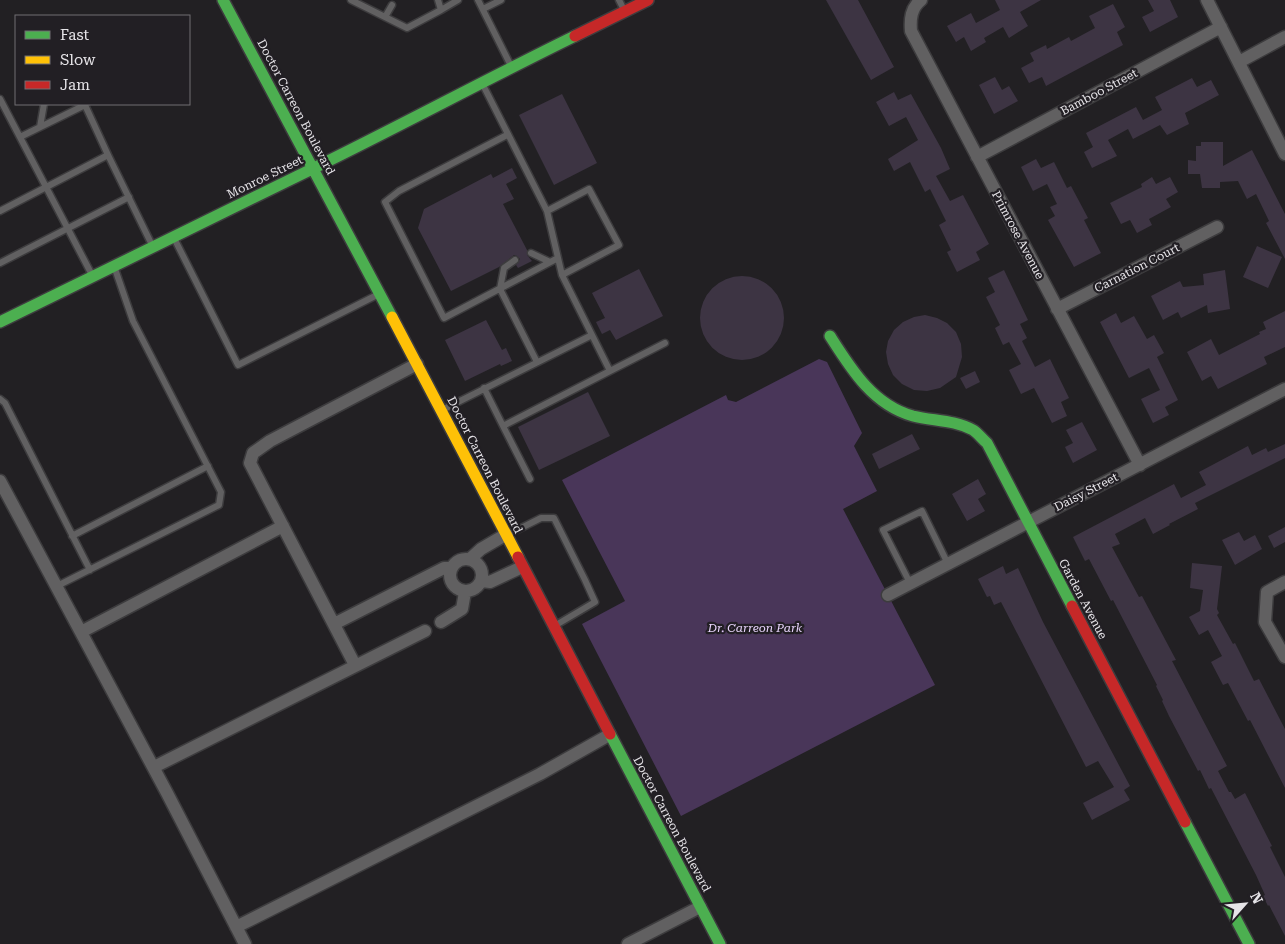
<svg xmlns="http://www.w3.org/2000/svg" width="1285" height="944" font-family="'Roboto Serif',serif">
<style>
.green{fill:#493659}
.building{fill:#3d3443}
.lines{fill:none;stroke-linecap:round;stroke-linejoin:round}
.lane-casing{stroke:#3d3c3e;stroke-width:9}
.street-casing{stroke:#3d3c3e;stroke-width:15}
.fast-casing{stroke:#3d3c3e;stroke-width:14}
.slow-casing{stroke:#3d3c3e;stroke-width:14}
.jam-casing{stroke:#3d3c3e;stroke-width:14}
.lane{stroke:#616061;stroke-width:6}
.street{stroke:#616061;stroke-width:12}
.fast{stroke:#4caf50;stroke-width:11}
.slow{stroke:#ffc107;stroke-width:11}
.jam{stroke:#c62828;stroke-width:11}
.labels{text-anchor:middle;stroke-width:4.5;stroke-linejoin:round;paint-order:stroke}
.street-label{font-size:12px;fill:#e6e4e8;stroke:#221f24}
.park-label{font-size:12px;font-style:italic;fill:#e9d5fd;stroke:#221f24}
</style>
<rect width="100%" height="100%" fill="#222023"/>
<path class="green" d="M819,359L827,362L862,433L854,446L877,491L843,509L935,685L681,816L582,624L625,601L562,480L726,395L728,400L736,402Z"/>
<path class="building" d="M826,0H858L894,67L871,80Z
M995,0H1041L1020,12L1028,26L1009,38L1003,27L984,38L986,42L971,51L964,37L956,42L947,26L971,13L976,23L1000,10Z
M1148,0H1170L1178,17L1150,32L1142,17L1154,11Z
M1113,4L1125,27L1117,32L1123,45L1046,86L1042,77L1029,83L1021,68L1034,61L1030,53L1046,45L1047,49L1069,37L1071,41L1095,28L1089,16Z
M995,77L1002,90L1009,86L1018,101L994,114L979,85Z
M1192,78L1197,87L1211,80L1219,95L1185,113L1189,124L1167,135L1160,125L1133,139L1128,129L1108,140L1117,156L1092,168L1084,152L1093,147L1086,133L1136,107L1143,120L1162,110L1155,97Z
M894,92L898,100L911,94L941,148L950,169L936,176L950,201L963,195L989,244L976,252L980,260L957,272L947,252L951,250L939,225L946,221L930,189L925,192L910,162L894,171L888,159L918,140L906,117L889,126L876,102Z
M562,94L597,163L554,185L519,115Z
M1201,142H1223V166L1252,150L1285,214V259L1266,223L1269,221L1256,194L1247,199L1238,181L1220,182V188H1202L1200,174H1188V160L1196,161V146H1201Z
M1036,159L1041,168L1054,162L1067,188L1071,186L1088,218L1084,220L1101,253L1074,267L1048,220L1055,216L1050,207L1057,204L1047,184L1033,191L1021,167Z
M512,168L517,178L506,184L514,199L503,204L527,250V255L532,261L518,268L516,265L520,259L517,256L514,255L499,267L451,291L418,228L424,209L491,174L493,178Z
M1152,177L1156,184L1170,177L1178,192L1166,199L1171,207L1149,219L1152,225L1137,233L1130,220L1121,224L1110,203L1142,187L1141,184Z
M1257,246L1282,257L1268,288L1243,277Z
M639,269L663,316L616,340L610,330L602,334L596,322L605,318L592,293Z
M1004,270L1028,320L1020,324L1027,338L1022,341L1035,367L1050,359L1069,398L1061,402L1067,416L1052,423L1034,388L1021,394L1009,370L1021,364L1009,342L1003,345L995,328L1000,325L986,297L995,292L988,278Z
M1225,270L1230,309L1208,313L1207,305L1181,318L1178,312L1163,320L1151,296L1180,281L1183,287L1204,285L1203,274Z
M700 318a42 42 0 1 1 84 0a42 42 0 1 1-84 0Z
M1285,311V347L1264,357L1267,364L1218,389L1211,376L1202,381L1187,352L1211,339L1219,355L1260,334L1259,332L1266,329L1263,322Z
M1116,313L1121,323L1134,316L1147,339L1154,335L1164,353L1157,357L1178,400L1165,407L1169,415L1153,423L1141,399L1160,390L1149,368L1129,378L1100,322Z
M925,315L937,318L947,323L956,332L961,344L962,357L956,377L940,388L927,391L914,390L902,384L893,375L888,364L886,352L888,341L894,330L903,322L914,317Z
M486,320L502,350L506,348L512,361L501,366L500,364L465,381L445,340Z
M975,371L980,382L966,389L960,378Z
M588,392L610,436L539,470L518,427Z
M1082,422L1097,450L1073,463L1065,447L1073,443L1066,430Z
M912,434L920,449L879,469L872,454Z
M1285,444V458L1195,503L1198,509L1169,524L1170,525L1153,534L1145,518L1115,534L1120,544L1112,547L1139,597L1142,596L1176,660L1172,661L1227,766L1218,771L1229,792H1231L1235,799L1245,793L1272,846L1270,847L1285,877V936L1269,905L1268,906L1263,896L1265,895L1256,875L1211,788L1209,789L1200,770L1198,771L1169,716L1162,701L1163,700L1156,686L1157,685L1113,600L1111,601L1089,559L1085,561L1073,537L1174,484L1181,498L1206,485L1199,472L1248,446L1252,455L1266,448L1268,452Z
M978,479L986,494L978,499L985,511L967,521L952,494Z
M1285,527V542L1274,548L1268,536Z
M1239,532L1244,541L1255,535L1262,549L1235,565L1222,540Z
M1192,563L1222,566L1217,609L1219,613L1217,615L1233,644L1235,643L1254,681L1259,679L1285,729V788L1250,720L1248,721L1228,683L1223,685L1211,662L1222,656L1208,630L1199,635L1189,617L1200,611L1203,590L1190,588Z
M1003,566L1006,574L1018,568L1043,622L1130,786L1124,790L1130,800L1092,820L1083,803L1114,787L1098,761L1086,767L1001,602L994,605L990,596L987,597L978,579Z"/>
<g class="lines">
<g class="lane-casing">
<path id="lane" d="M351,0L407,28L441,10
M438,0L441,10L458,0
M478,0L511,66
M619,0L624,10
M483,9L501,0
M385,17L392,5
M0,99L91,273
M40,127L44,104
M507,135L399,191L385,202L444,318L558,258
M20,137L85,105L108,155L152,245
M0,211L108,155
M547,211L589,189L619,245L562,275
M174,238L238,365L379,294
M531,253L550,262
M515,260L504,268L500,289L537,362
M0,263L129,197
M592,335L610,371L665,343
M484,388L503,426
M0,399L5,403L90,570
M444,409L592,335L562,275L547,211L482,83
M530,479L503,426L610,371
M509,534L541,518H554L585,580L595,602L556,625
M72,536L208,466
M910,583L883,530L922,511L948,564
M57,586L219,505L221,492L133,321L114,266"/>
</g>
<g class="street-casing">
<path id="street" d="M921,0C911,8 910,19 911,31L1140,465
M1207,0L1285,154
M1239,62L1285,37
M977,157L1221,27
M1057,309L1217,227
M0,481L167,793L245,944
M470,559L481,549L505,535
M450 575a16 16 0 1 1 32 0a16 16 0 1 1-32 0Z
M482,581L490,582L522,567
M1285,582L1267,592L1265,622L1285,657
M888,595L1285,389
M441,622L462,609L465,592
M334,624L444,568H452
M81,632L283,526
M355,665L250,463L253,453L270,441L417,364
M154,767L425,631
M236,927L540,774L609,735
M628,944L700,907"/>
</g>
<g class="fast-casing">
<path id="fast" d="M223,0L392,317
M0,322C104,270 208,221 312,169C400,126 487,79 575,36
M830,336C851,369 873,405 913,416C933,421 955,420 973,430C978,433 982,439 987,443L1072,606
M610,734L720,944
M1185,822L1249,944"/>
</g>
<g class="slow-casing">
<path id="slow" d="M392,317L518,557"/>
</g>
<g class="jam-casing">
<path id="jam" d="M575,36L648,0
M518,557L610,734
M1072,606L1185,822"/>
</g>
<use href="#lane" class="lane"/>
<use href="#street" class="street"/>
<use href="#fast" class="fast"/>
<use href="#slow" class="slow"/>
<use href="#jam" class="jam"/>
</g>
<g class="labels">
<g class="street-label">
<text transform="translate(1099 92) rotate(-28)" y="4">Bamboo Street</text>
<text transform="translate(296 107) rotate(62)" y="4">Doctor Carreon Boulevard</text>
<text transform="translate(265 177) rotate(-26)" y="4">Monroe Street</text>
<text transform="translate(1018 235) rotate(62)" y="4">Primrose Avenue</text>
<text transform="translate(1137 268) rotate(-27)" y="4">Carnation Court</text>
<text transform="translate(485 465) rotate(63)" y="4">Doctor Carreon Boulevard</text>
<text transform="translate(1086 492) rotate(-27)" y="4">Daisy Street</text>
<text transform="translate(1083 599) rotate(62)" y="4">Garden Avenue</text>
<text transform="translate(672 824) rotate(62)" y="4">Doctor Carreon Boulevard</text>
</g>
<g class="park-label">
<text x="755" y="632">Dr. Carreon Park</text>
</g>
</g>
<rect x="15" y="15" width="175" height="90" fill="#221f24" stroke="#706e72"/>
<rect x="25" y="31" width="25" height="8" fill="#4caf50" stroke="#706e72"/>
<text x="60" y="40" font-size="15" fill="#e6e4e8">Fast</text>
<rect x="25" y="56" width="25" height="8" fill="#ffc107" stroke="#706e72"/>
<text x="60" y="65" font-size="15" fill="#e6e4e8">Slow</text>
<rect x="25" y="81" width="25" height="8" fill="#c62828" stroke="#706e72"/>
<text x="60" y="90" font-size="15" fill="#e6e4e8">Jam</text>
<g transform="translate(1245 904) rotate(63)" stroke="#221f24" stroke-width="4" paint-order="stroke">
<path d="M0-4L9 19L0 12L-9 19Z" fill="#e6e4e8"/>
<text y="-8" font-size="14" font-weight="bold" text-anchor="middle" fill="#e6e4e8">N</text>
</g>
</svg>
